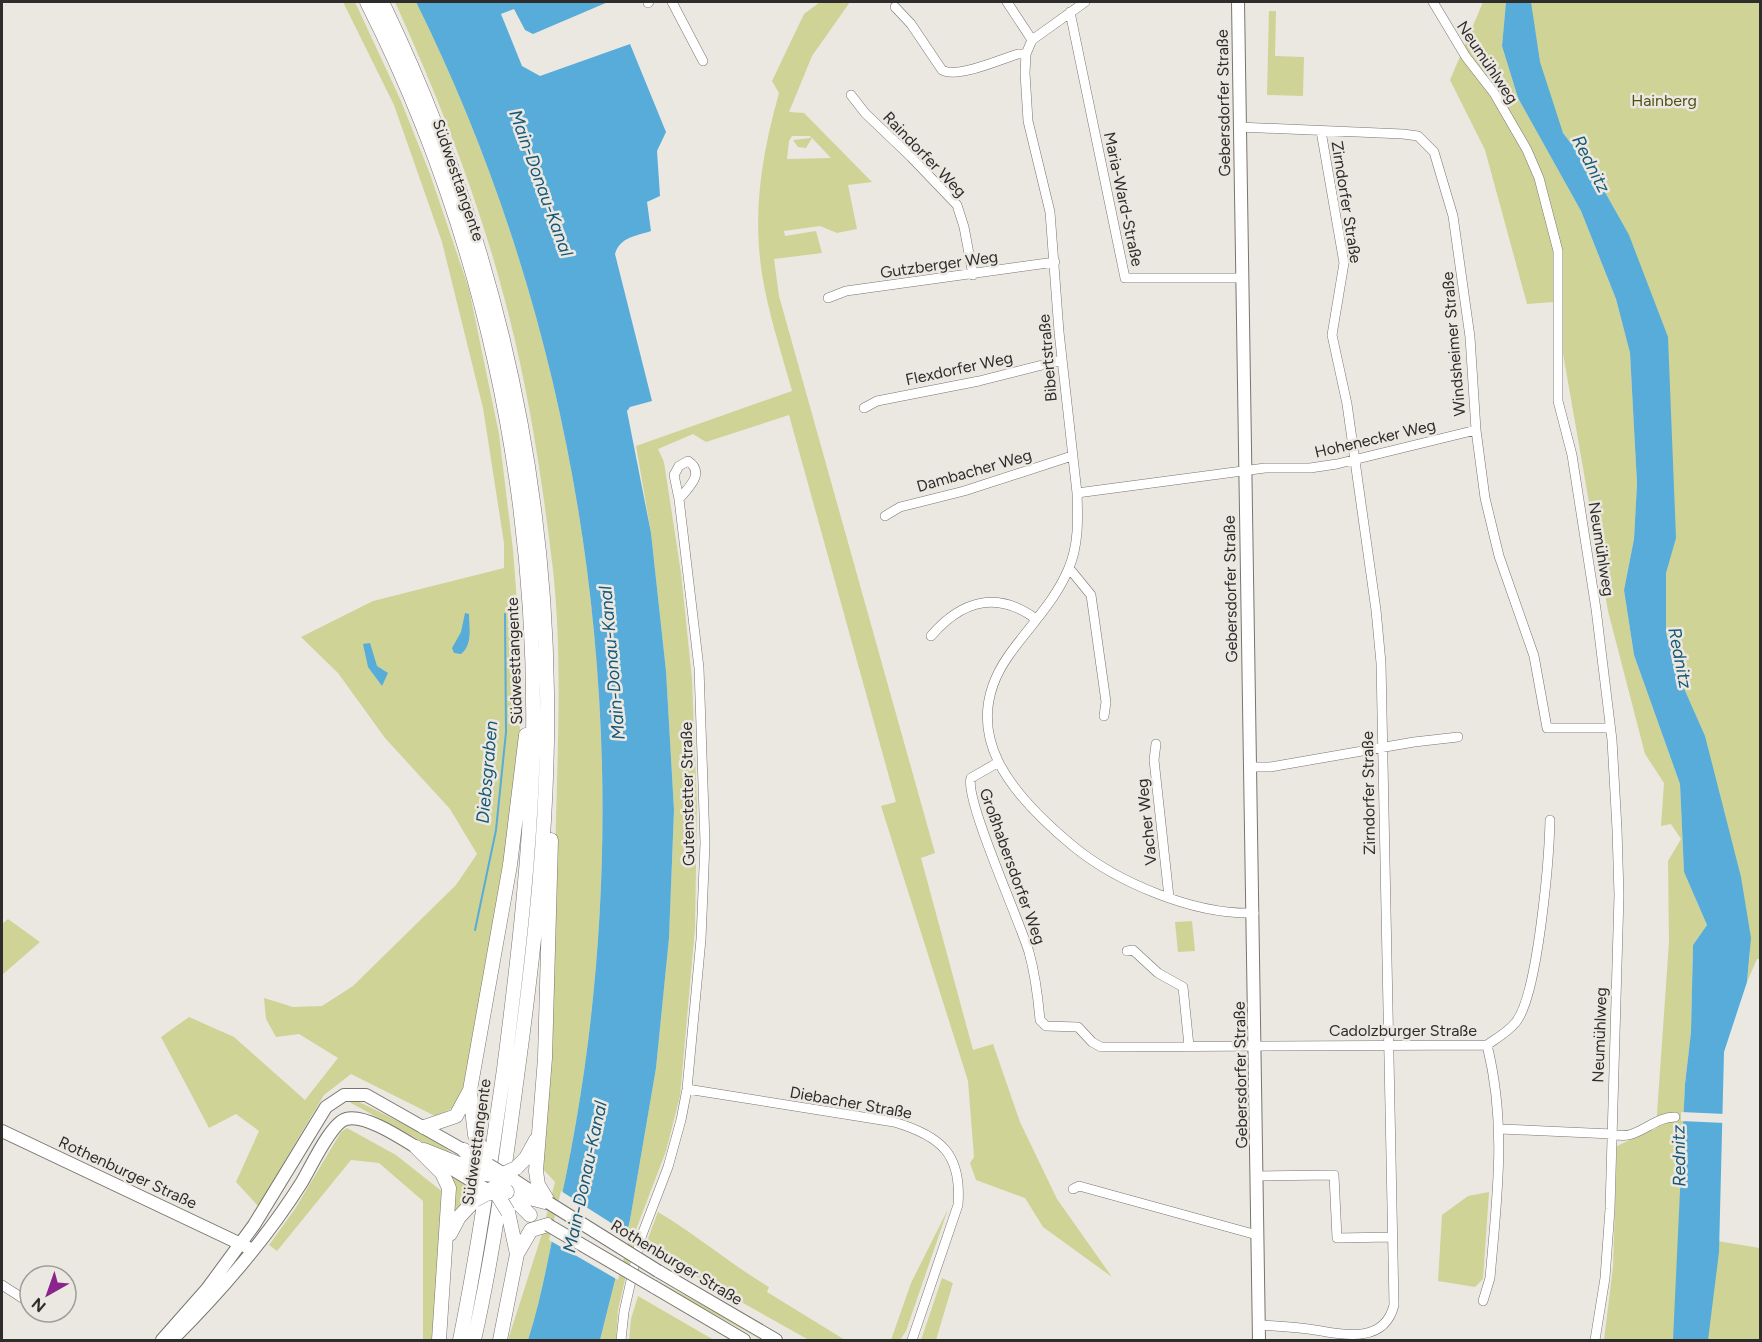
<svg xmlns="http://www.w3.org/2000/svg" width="1762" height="1342" font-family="Figtree,sans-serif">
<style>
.green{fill:#cfd396;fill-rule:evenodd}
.water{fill:#57acd9}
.pier{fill:#ebe8e2}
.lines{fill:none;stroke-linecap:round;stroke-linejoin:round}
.stream{stroke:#57acd9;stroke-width:2}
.minor-casing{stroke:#787570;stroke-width:10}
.major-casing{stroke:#787570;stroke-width:14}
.highway-casing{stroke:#787570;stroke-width:15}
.minor{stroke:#fff;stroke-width:9}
.major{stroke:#fff;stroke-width:12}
.highway{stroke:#fff;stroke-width:14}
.major-bridge-casing{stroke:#787570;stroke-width:14;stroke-linecap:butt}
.highway-bridge-casing{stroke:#787570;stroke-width:15;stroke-linecap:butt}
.major-bridge{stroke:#fff;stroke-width:12}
.highway-bridge{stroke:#fff;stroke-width:14}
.labels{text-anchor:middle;stroke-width:5;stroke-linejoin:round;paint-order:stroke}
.street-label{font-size:16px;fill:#2f2d2b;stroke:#ebe8e2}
.park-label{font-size:16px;fill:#505113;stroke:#ebe8e2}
.water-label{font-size:18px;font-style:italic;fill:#165877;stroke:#ebe8e2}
</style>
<rect width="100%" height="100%" fill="#ebe8e2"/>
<path class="green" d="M343,2H355L401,101L430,174L469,289L499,434L513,550L519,628L520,733L507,858L465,1087L453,1108L435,1116L351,1074L324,1095L258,1206L236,1182L259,1131L236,1114L209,1128L161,1037L189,1017L234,1037L305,1100L338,1058L299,1034L276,1037L266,1019L264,998L293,1007L322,1006L353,986L456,885L477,854L450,809L385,738L338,673L301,637L373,601L504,568V543L483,408L442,242L394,105Z
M395,2H416C602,376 650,820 555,1226C547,1264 540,1303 528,1340H508L541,1237L555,1182L542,1168C549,1052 553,937 556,821C558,738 562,653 553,570C543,486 530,398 509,316C482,208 441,103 395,2Z
M820,2H850L812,56L789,112L804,113L872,182L848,185L857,229L837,233L820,226L784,231L785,236L816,231L822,253L774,259L779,296L935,853L921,858L973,1050L993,1044L1020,1122L1057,1199L1112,1277L1043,1227L1025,1198L976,1180L970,1163L974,1157L968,1081L881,806L896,802L789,415L706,442L693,434L658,449L664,462L681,573L692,679L697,805L695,928L680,1096L666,1151L637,1227L618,1310L616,1340H600L630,1220L656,1068L669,938L674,810L666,671L651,533L636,446L792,391C779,344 762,295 759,247C755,194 765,143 779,93L772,81L804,14ZM792,136H810L811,138L793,140L798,147L806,148L812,138L831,158L787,159L789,141Z
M1483,2H1506L1502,46L1518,98L1581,211L1616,299L1630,353L1637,484L1634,539L1624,590L1634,655L1680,784L1684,872L1707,925L1693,945L1691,1032L1685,1084L1679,1224L1711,1240L1760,1248V1340H1604L1613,1267L1617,1146L1656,1128L1669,942L1668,861L1681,839L1671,824L1661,826L1664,783L1645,754L1608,611L1554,302L1527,304L1485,150L1450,80Z
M1531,2H1760V959H1757L1747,982L1750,952L1666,632V573L1673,481L1619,217L1596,176L1563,133L1534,71Z
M1269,11H1276L1275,56L1304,57L1303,96L1267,95Z
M8,919L40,942L2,975V924Z
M1192,921L1195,951L1178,952L1175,922Z
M350,1100L357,1101C378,1111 456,1148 463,1164L351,1103Z
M347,1128L396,1155L444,1193L435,1340H423V1201L379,1163L351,1160L277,1251L269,1245L295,1209L341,1132Z
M448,1172L479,1190L453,1214Z
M1489,1192L1483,1279L1475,1287L1438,1281L1442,1215L1468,1196Z
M948,1209L906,1331L900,1340H891L911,1283Z
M658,1212C697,1235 730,1264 769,1287L767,1292L845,1340H809L700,1279L647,1241Z
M942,1278L953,1283L936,1340H921Z
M656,1280L768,1340H762L655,1282Z
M638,1296L714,1340H629L631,1319Z"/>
<path class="water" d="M416,2H608L533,34L525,30L514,9L501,14L522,66L540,76L630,44L666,132L657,151L660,196L647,202L651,231C636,236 620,237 615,254L652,401L630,407L627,411L651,533L666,671L674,810L669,938L656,1068L630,1220L600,1340H528C540,1303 547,1264 555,1226C650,820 602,376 416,2Z
M1506,2H1531L1540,62L1563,133L1596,176L1629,235L1668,337L1676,538L1666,573V632L1678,675L1705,736L1741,877L1751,938L1747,982L1724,1052L1719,1252L1708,1340H1673L1685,1084L1691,1032L1693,945L1707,925L1684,872L1680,784L1634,655L1624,590L1634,539L1637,484L1630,353L1616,299L1581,211L1518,98L1502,46Z
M465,613L469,614C469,628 473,644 461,654L454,653L452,648L461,632Z
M370,643L377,666L388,673L382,686L368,667L363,644Z"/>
<path class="pier" d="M1681,1112L1725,1114V1123L1681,1121Z
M561,1191L630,1235L618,1280L549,1240Z"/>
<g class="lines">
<path class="stream" d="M475,930L496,830L506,732L505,614"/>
<g class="minor-casing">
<path id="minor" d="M672,2L703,61
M1007,2L1032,40
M1085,2L1032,40L1026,54L1025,73L1028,121L1050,212L1059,332L1077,493L1265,468H1310L1337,464L1476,430
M1433,2L1466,57L1494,93L1527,150L1539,178L1558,251V401L1572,455L1596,609L1612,740L1617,829L1619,895L1610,1209L1605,1278L1595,1340
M648,3L649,2
M895,7L911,24L942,70C957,79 1001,59 1018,54H1026
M1070,12L1125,278H1242
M851,95L865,113L911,157L957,205L964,227L973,275
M1239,127L1403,134L1418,136L1434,152L1453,216L1470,337L1476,430L1485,498L1499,556L1534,656L1547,728H1610
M828,298L846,291L1055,262
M864,408L877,401L979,381L1062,360
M1077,493C1078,518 1079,546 1068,570C1055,601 1029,627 1009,655C954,733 1014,797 1073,846C1118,883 1195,915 1254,913
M885,516L900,507L964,491L1072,456
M1069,568L1091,595L1106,702L1104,716
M931,636C961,601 997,590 1036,619
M1156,744L1154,760L1169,897
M997,763L971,778C964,798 1020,922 1029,952C1035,974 1038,997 1040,1020L1046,1026L1078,1027L1092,1042L1101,1047L1487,1045C1497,1038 1508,1032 1516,1022C1538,994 1549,860 1550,820
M1250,767H1270L1414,742L1458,737
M1127,951L1133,950L1158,973L1183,987L1189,1046
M687,1089L894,1122C941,1136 962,1154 958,1205L912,1340
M1501,1129L1612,1134C1638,1142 1651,1117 1675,1117
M1257,1176L1334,1175L1337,1238L1392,1237
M1073,1189L1079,1186L1257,1235
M2,1285L30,1303
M1483,1301L1490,1278C1497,1197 1507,1125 1487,1045
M1259,1325C1278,1326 1297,1327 1315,1330C1349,1336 1385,1342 1394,1305L1381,663L1376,610L1347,404L1332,335L1344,263L1321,131
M621,1340L624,1312L640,1240L668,1167L681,1120L687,1089L701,939L705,843L699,668L679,499L674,475L679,466L688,461C706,473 688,488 679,499"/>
</g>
<g class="major-casing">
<path id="major" d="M1238,2L1259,1340
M2,1131L247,1247
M439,1161L477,1184
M514,1180L543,1199
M658,1271L776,1340
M654,1287L744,1340
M162,1340L207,1289L254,1225L326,1107L344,1095H366L472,1155
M172,1340C221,1291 265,1241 302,1182C311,1167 331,1123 346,1119C366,1113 407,1142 424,1152"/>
</g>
<g class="highway-casing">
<path id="highway" d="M367,2C482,229 537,485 533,740C531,850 518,960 504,1069C491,1160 478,1251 460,1340
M382,2C486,217 544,452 547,692C549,818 535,944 518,1069C506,1160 494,1251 474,1340
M470,1092L475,1135L489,1165
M424,1127L456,1116L470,1090L510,865L526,735
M416,1147L442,1173L449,1188L439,1340
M424,1150L484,1174
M464,1150L484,1174
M516,1168L526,1158L536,1140
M507,1192L549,1203
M507,1192L530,1215
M549,1203L538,1185L536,1171L545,1058L551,840
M508,1212L517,1254
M450,1234L459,1217L475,1200
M500,1340L517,1254L531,1230L548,1225"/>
</g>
<use href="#minor" class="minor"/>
<use href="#major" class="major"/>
<use href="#highway" class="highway"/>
<g class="major-bridge-casing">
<path id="major-bridge" d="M489,1165L514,1180
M477,1184L497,1195
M549,1203L658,1271
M548,1225L654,1287"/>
</g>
<g class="highway-bridge-casing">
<path id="highway-bridge" d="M503,1174L516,1168
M493,1188L508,1212
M475,1200L488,1193L507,1192L495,1175L484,1174"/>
</g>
<use href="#major-bridge" class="major-bridge"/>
<use href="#highway-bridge" class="highway-bridge"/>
</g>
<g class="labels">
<g class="street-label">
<text transform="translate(1488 62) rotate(56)" y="6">Neumühlweg</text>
<text transform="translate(1223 103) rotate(-91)" y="6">Gebersdorfer Straße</text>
<text transform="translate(925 154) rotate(46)" y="6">Raindorfer Weg</text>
<text transform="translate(459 180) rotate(71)" y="6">Südwesttangente</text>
<text transform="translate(1124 199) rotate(78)" y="6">Maria-Ward-Straße</text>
<text transform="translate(1347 202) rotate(81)" y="6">Zirndorfer Straße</text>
<text transform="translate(939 264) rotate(-8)" y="6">Gutzberger Weg</text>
<text transform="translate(1453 344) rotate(-95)" y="6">Windsheimer Straße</text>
<text transform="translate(1047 358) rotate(-95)" y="6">Bibertstraße</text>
<text transform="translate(959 368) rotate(-12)" y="6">Flexdorfer Weg</text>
<text transform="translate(1375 438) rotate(-13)" y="6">Hohenecker Weg</text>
<text transform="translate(974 470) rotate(-16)" y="6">Dambacher Weg</text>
<text transform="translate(1602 549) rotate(81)" y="6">Neumühlweg</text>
<text transform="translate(1230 589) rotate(-91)" y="6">Gebersdorfer Straße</text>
<text transform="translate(514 661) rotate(-92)" y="6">Südwesttangente</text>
<text transform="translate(1368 793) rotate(-91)" y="6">Zirndorfer Straße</text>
<text transform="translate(687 794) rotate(-91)" y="6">Gutenstetter Straße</text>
<text transform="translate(1146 822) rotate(-96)" y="6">Vacher Weg</text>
<text transform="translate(1013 866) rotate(70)" y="6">Großhabersdorfer Weg</text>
<text x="1403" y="1036">Cadolzburger Straße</text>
<text transform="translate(1599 1035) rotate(-88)" y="6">Neumühlweg</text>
<text transform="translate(1240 1075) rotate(-91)" y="6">Gebersdorfer Straße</text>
<text transform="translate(851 1102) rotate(10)" y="6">Diebacher Straße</text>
<text transform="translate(476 1142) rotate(-82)" y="6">Südwesttangente</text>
<text transform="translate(128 1172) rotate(25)" y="6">Rothenburger Straße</text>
<text transform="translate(677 1262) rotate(31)" y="6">Rothenburger Straße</text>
</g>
<g class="park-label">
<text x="1664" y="106">Hainberg</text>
</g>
<g class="water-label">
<text transform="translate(1591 164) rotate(63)" y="6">Rednitz</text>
<text transform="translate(541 183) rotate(70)" y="6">Main-Donau-Kanal</text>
<text transform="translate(1680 658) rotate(79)" y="6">Rednitz</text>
<text transform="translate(612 663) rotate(-95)" y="6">Main-Donau-Kanal</text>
<text transform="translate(487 772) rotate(-85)" y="6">Diebsgraben</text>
<text transform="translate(1679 1156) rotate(-91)" y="6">Rednitz</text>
<text transform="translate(585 1177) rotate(-78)" y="6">Main-Donau-Kanal</text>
</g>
</g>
<rect width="1762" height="1342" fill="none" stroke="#2f2d2b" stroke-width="6"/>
<g transform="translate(48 1294) rotate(220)"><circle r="28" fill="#ebe8e2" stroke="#a09d99" stroke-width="1.5"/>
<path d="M0-4.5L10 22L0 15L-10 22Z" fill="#8b258b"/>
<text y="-9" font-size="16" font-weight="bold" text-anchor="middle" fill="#2f2d2b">N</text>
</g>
</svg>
